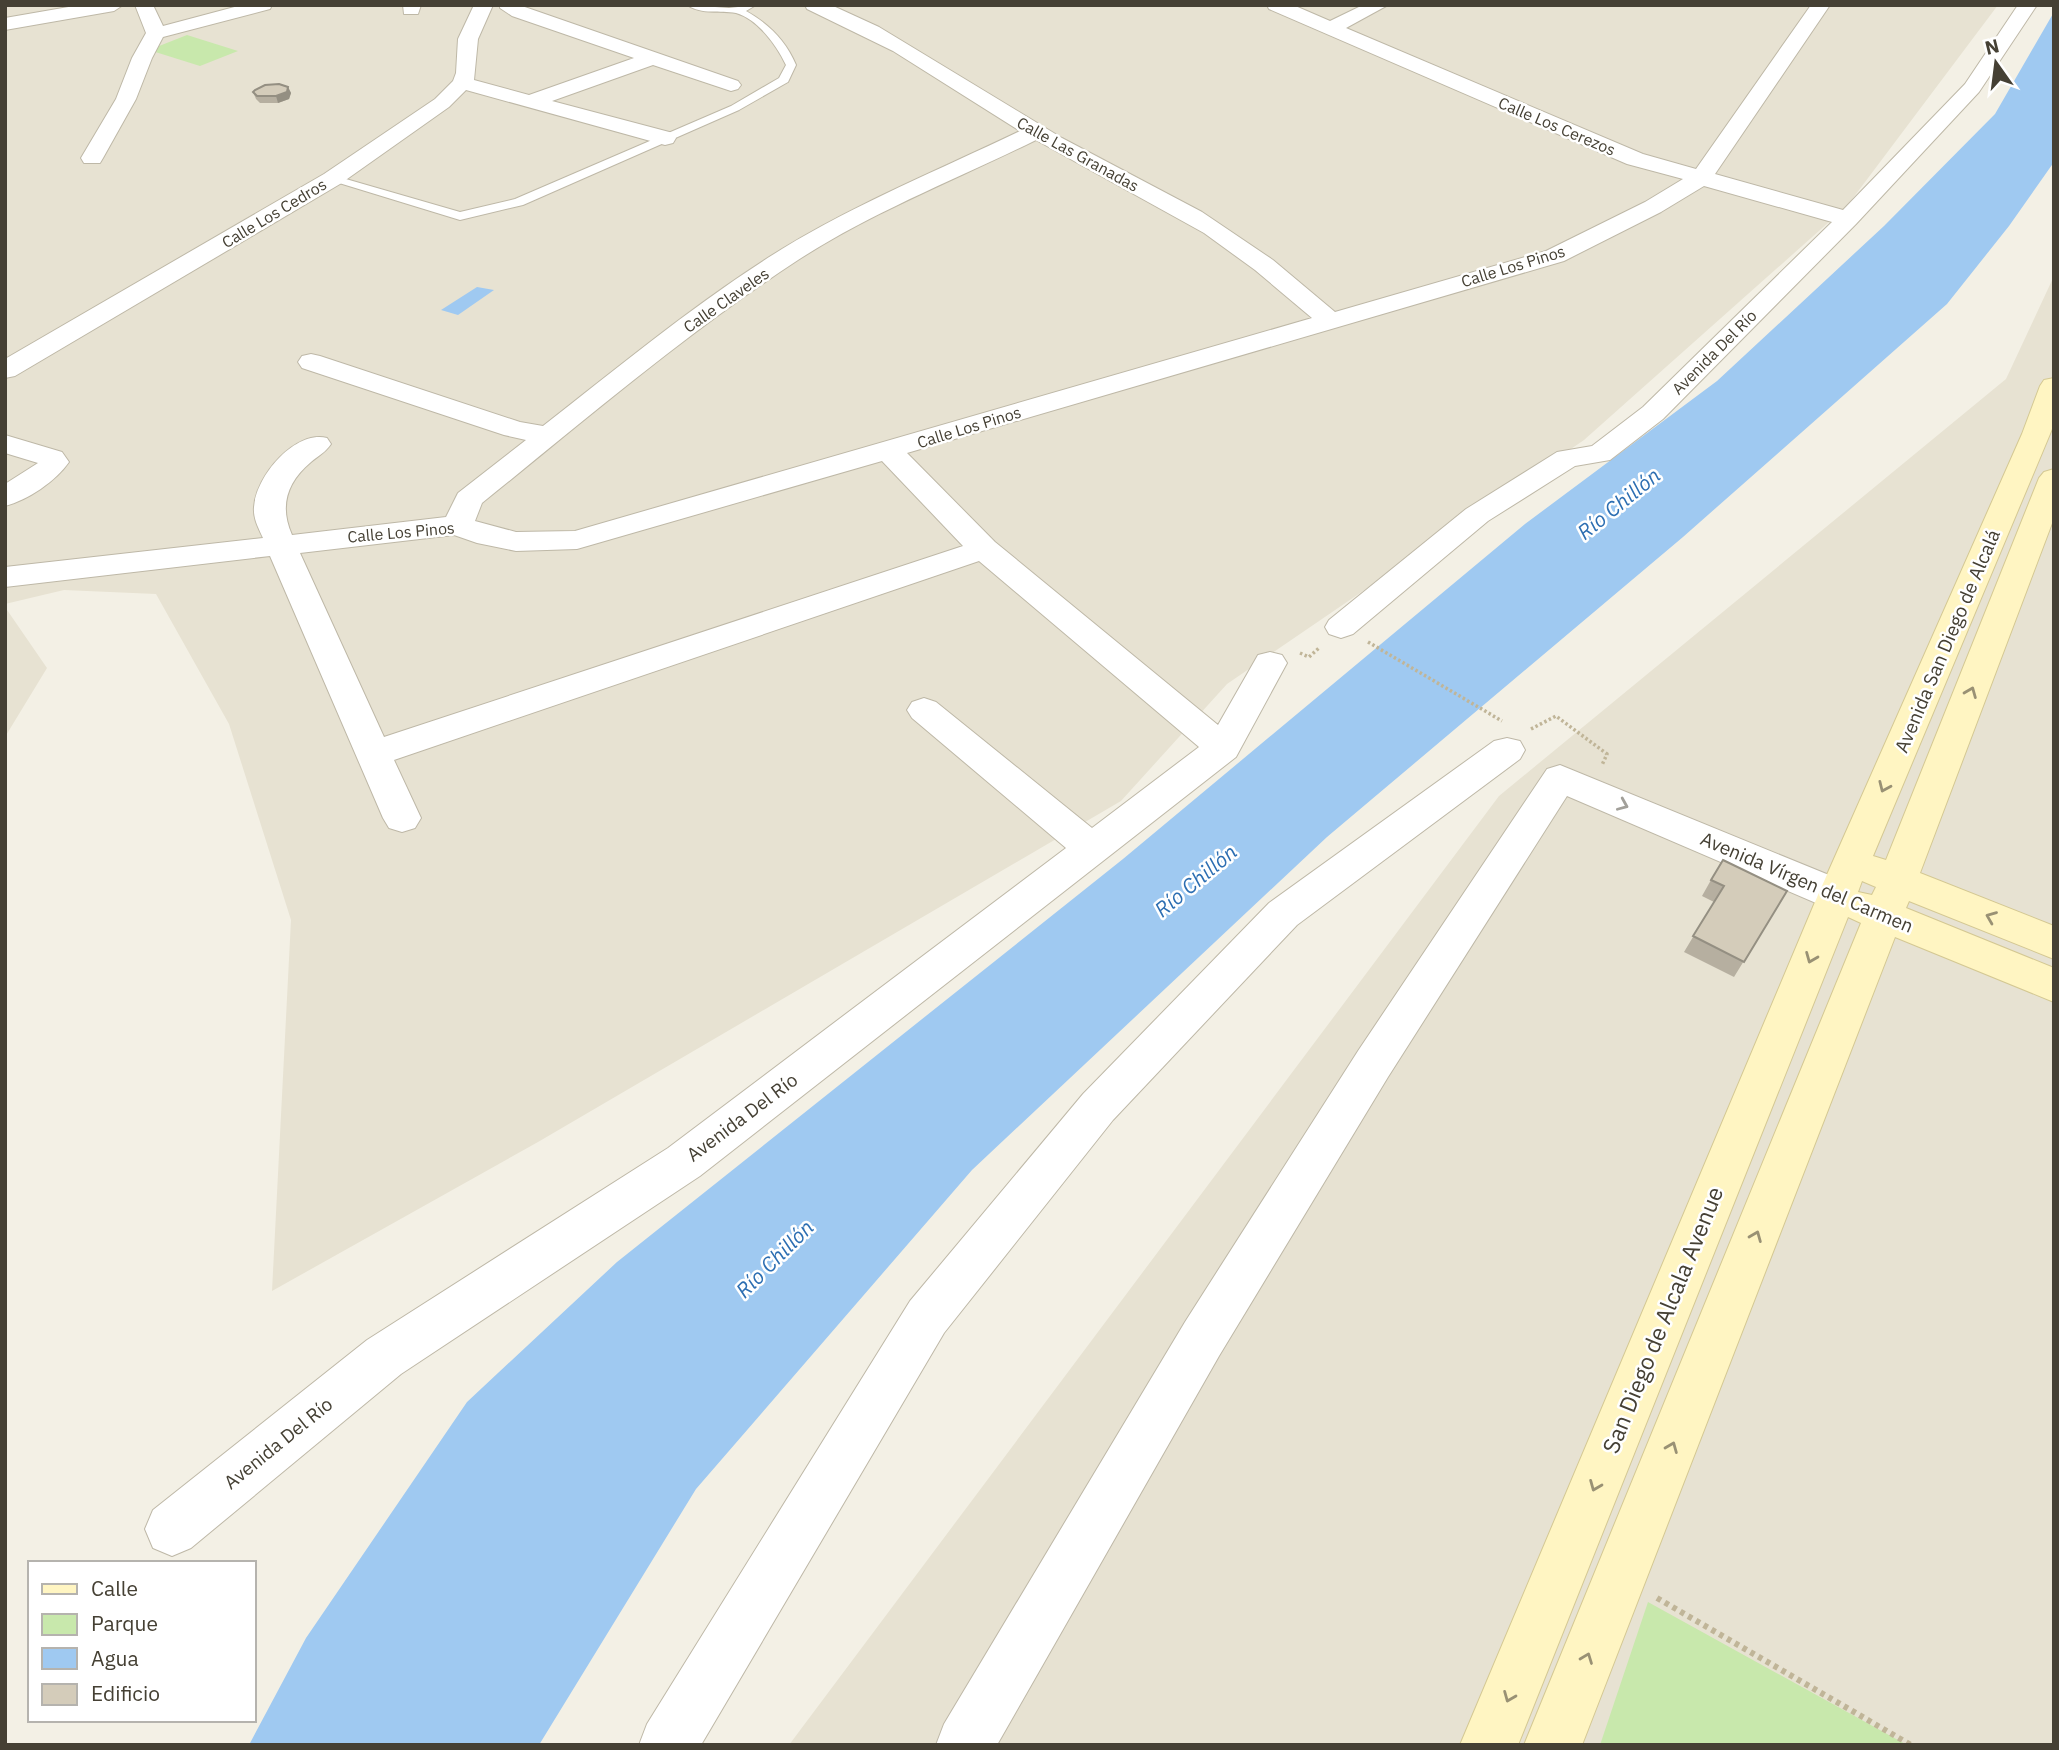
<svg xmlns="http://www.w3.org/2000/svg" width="2059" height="1750" font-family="'IBM Plex Sans',sans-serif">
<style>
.residential{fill:#e7e2d2}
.green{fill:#c8e8ac}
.water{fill:#9fc9f1}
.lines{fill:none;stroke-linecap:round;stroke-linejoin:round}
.lane-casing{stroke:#beb8a7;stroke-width:2}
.street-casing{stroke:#beb8a7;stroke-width:2}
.secondary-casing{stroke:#d4c893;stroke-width:2}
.path-far1{stroke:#c0b598;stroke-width:3.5;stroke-dasharray:2.5 2.5;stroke-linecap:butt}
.path{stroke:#c0b598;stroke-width:6;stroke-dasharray:4.5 4.5;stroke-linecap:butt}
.lane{fill:#fff;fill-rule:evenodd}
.street{fill:#fff;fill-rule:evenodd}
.secondary{fill:#fff5c2;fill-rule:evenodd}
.wall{fill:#b6afa0}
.shaded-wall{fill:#948f82}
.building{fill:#d4ccba;stroke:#948f82;stroke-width:2}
.oneway{stroke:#999174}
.oneway2{stroke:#a2a09a}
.labels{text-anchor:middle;stroke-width:5;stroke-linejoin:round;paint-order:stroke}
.far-street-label{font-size:16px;fill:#454034;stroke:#fff}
.street-label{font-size:19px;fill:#454034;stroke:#fff}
.water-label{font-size:21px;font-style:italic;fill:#2c6eb2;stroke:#fff}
.near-street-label{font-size:23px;fill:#454034;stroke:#fff}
</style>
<rect width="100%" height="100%" fill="#f3f0e5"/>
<path class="residential" d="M5,5H1998L1847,206L1584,440L1227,684L1121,801L538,1142L272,1291L291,920L229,724L156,594L64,590L5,604Z
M2054,276V1745H789L1499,796L2006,379Z
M5,607L47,668L5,737Z"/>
<path class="green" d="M187,35L238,51L200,66L149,50Z
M1648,1602L1907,1745H1600Z"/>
<path class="water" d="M2054,12V162L2009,226L1947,304L1683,537L1327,837L972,1170L696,1489L539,1745H249L306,1638L467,1402L617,1262L1123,859L1525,524L1717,381L1884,226L1995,114Z
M477,287L494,290L458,315L441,310Z"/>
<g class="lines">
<g class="lane-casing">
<path id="lane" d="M687,5L729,8L756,5L746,11C769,24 786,41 796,65L788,82L739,110L523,205L460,220L326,179L332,175L460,212L515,199L731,106L779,78L786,65C777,46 758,19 736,13C720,10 702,15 687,5Z"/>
</g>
<g class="street-casing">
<path id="street" d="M80,5H123L114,11L5,30V18Z
M135,5H153L163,26L242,5H272L270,9L163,37L152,58L136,99L103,158L100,163H84L81,158L116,99L132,58L146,33Z
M403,5H421L418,14H404Z
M474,5H493L478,39L474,80L529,95L634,58L512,16L500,8V5H519L738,81L741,85L738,89L731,91L653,65L552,101L673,133L676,138L673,143L665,145L466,90L449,107L340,184L15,376L5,378V359L324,174L435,99L453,81L456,73L458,39Z
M805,5H831L879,27L1062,138L1202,212L1273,260L1335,312L1546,251L1645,202L1683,179L1627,164L1269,9L1267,5H1293L1330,21L1363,5H1388L1346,28L1643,154L1696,169L1811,5H1830L1715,174L1843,210L1965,84L2018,5H2037L1979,92L1856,224L1663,419L1610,460L1575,466L1488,521L1353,634L1341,638L1329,634L1325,627L1329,620L1466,509L1557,452L1592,446L1643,407L1832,222L1704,186L1661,212L1564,261L907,453L995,542L1218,725L1258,655L1270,652L1282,655L1287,663L1236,757L700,1176L401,1374L191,1548L172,1556L153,1548L145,1529L153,1510L367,1340L668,1148L1066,848L912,718L907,710L912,702L924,698L936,702L1092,828L1199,747L979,561L394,760L421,818L415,828L402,832L389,828L383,818L270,556L5,587V567L263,538C258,527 253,518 254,507C256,476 295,430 327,438L331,444C326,452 318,456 311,462C287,482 279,506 292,535L446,517L458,493L526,440L504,435L302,368L298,362L302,356L311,354L320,356L520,422L543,426C621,365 698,301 782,249C857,203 941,169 1020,131L893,51L807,9ZM1036,140L1204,233L1255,270L1312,318L575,531L516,532L475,521L482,503C585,420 686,333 798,260C872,212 957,179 1036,140ZM882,461L963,546L384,737L300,553L454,535L477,543L516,551L577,549Z
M5,435L62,452L69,462C56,481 28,500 5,506V484L38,463L5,453Z
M1507,738L1520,741L1525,750L1520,759L1297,925L1113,1120L944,1333L701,1745H639L647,1724L910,1301L1083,1094L1269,903L1494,741Z
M1560,765L1851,884L1856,895L1851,906L1837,910L1823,906L1567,796L1388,1077L1219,1356L997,1745H936L944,1724L1185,1322L1358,1051L1547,769Z"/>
</g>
<g class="secondary-casing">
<path id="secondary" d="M2054,378V424L2050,434L1873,856L1886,860L2039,478L2044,472L2054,469V518L1920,873L2054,926V959L1909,901L1906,908L2054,968V1002L1895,937L1582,1745H1524L1861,923L1848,917L1518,1745H1460L1818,895L2022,434L2040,386L2044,380ZM1862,881L1876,887L1872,895L1858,892Z"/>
</g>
<path class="path-far1" d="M1368,642L1502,721
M1300,653L1309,657L1319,648
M1531,729L1556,716L1607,754L1602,765"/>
<path class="path" d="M1657,1598L1911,1745"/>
<use href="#lane" class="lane"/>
<use href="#street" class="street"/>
<use href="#secondary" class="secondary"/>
</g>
<path class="wall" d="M288,87L291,93L289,99L278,103H260L256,99L253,92Z
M1711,880L1787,891L1734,977L1684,952L1714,902L1702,896Z"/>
<path class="shaded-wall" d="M288,87L291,93L289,99L278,103L276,96Z"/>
<path class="building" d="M279,84L288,87L287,92L276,96H257L253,92L255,90L265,85Z
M1723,860L1787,891L1744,962L1693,936L1724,886L1711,880Z"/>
<defs><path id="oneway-chevron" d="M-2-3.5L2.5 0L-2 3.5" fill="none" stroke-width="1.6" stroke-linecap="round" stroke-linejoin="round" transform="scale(1.75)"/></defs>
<g class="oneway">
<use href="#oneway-chevron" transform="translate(1971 692) rotate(-68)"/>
<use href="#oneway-chevron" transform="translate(1884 787) rotate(114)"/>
<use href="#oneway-chevron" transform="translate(1991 917) rotate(-158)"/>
<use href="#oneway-chevron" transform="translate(1811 958) rotate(112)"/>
<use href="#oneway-chevron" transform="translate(1756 1236) rotate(-68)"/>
<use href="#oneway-chevron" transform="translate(1672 1447) rotate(-68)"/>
<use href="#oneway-chevron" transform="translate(1595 1486) rotate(112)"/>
<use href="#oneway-chevron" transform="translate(1587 1658) rotate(-69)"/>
<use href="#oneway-chevron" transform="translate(1509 1697) rotate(112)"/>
</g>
<use class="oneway2" href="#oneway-chevron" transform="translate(1623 805) rotate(23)"/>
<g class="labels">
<g class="far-street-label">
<text transform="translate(1557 126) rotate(23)" y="6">Calle Los Cerezos</text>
<text transform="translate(1078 154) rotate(29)" y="6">Calle Las Granadas</text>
<text transform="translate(274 213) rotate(-31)" y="6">Calle Los Cedros</text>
<text transform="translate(1513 266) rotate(-17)" y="6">Calle Los Pinos</text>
<text transform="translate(726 300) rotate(-35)" y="6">Calle Claveles</text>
<text transform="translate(1714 352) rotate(-45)" y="6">Avenida Del Río</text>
<text transform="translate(969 427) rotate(-17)" y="6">Calle Los Pinos</text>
<text transform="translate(401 532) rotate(-5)" y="6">Calle Los Pinos</text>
</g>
<g class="street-label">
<text transform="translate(1947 641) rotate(-67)" y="7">Avenida San Diego de Alcalá</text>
<text transform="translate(1807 882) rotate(23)" y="7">Avenida Vírgen del Carmen</text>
<text transform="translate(742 1117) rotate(-37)" y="7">Avenida Del Río</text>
<text transform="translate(278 1443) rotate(-39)" y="7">Avenida Del Río</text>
</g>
<g class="water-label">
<text transform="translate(1619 504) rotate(-39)" y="7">Río Chillón</text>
<text transform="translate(1196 881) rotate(-40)" y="7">Río Chillón</text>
<text transform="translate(775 1259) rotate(-45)" y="7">Río Chillón</text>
</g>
<g class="near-street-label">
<text transform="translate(1663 1320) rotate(-68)" y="8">San Diego de Alcala Avenue</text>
</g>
</g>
<rect width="2059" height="1750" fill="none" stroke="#454034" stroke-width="14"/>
<rect x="28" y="1561" width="228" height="161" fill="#ffffff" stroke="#b5b3ae" stroke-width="2"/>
<rect x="42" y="1584" width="35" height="10" fill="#fff5c2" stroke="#b5b3ae" stroke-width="2"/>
<text x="91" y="1596" font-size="21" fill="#454034">Calle</text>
<rect x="42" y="1614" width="35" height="21" fill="#c8e8ac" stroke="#b5b3ae" stroke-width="2"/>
<text x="91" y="1631" font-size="21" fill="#454034">Parque</text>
<rect x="42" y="1648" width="35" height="21" fill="#9fc9f1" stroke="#b5b3ae" stroke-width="2"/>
<text x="91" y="1666" font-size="21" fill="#454034">Agua</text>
<rect x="42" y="1684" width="35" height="21" fill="#d4ccba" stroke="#b5b3ae" stroke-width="2"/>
<text x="91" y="1701" font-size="21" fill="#454034">Edificio</text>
<g transform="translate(1996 63) rotate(346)" stroke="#ffffff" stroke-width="5" paint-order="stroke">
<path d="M0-5L12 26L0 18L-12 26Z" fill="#454034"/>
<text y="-10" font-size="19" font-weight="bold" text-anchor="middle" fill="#454034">N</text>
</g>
</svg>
